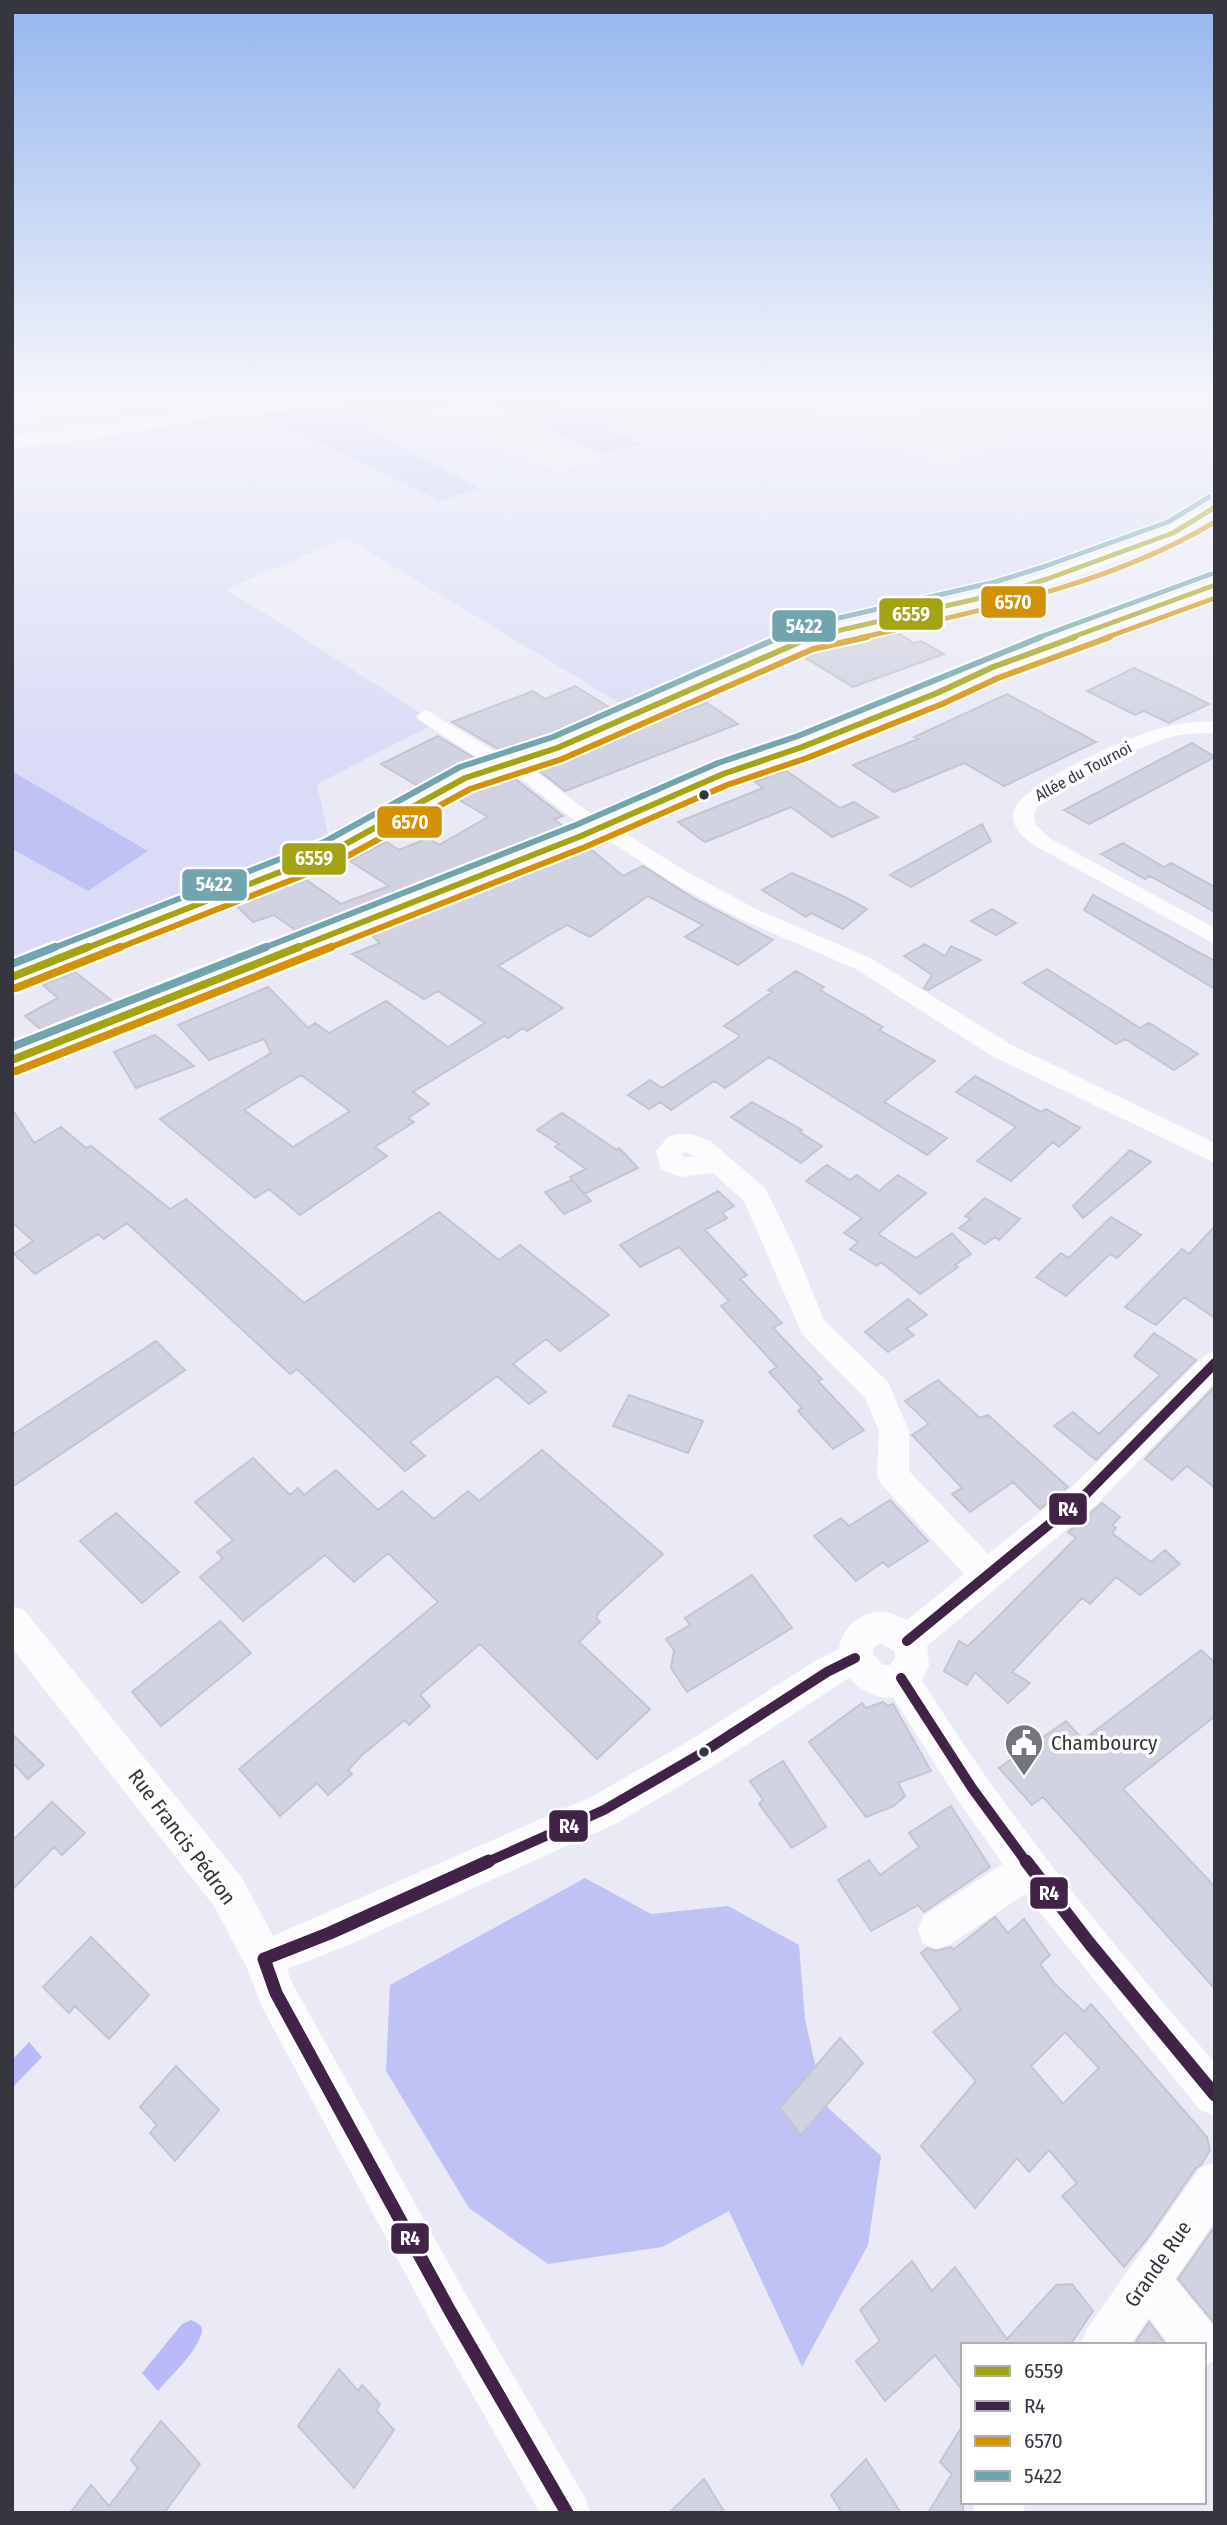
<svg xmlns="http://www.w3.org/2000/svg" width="1227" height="2525" font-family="'Fira Sans Condensed',sans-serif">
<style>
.green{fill:#dadcf7}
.forest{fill:#c0c1f5}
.water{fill:#babafa}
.building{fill:#d2d3e2;stroke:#c4c5cf;stroke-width:2;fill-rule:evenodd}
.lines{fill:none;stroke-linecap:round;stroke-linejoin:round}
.minor{fill:#fcfcfe;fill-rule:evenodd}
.primary{fill:#fcfcfe;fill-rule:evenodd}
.motorway{fill:#fcfcfe;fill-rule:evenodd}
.bus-1-far2-casing{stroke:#fff;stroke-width:8}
.bus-1-far1-casing{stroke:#fff;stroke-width:10}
.bus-1-casing{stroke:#fff;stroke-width:13}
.bus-2-far1-casing{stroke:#fff;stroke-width:16}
.bus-2-casing{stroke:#fff;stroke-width:18}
.bus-3-far2-casing{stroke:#fff;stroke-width:8}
.bus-3-far1-casing{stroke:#fff;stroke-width:10}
.bus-3-casing{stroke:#fff;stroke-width:13}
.bus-4-far2-casing{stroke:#fff;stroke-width:8}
.bus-4-far1-casing{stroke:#fff;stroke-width:10}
.bus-4-casing{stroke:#fff;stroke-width:13}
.bus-1-far2{stroke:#a3a313;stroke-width:5}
.bus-1-far1{stroke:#a3a313;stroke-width:6}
.bus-1{stroke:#a3a313;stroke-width:8}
.bus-2-far1{stroke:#402347;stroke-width:10}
.bus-2{stroke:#402347;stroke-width:13}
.bus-3-far2{stroke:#d49103;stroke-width:5}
.bus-3-far1{stroke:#d49103;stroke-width:6}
.bus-3{stroke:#d49103;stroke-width:8}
.bus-4-far2{stroke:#70a4ae;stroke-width:5}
.bus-4-far1{stroke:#70a4ae;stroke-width:6}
.bus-4{stroke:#70a4ae;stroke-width:8}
.bus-dot{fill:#35363e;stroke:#fff;stroke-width:2.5}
.labels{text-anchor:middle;stroke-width:7;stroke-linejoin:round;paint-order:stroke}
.far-street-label{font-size:16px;fill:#35363e;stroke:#fff}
.near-poi-label{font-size:21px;fill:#35363e;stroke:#fff;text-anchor:start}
.near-street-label{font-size:21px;fill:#35363e;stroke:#fff}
.line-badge{stroke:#fff;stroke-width:2.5}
.badge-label{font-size:19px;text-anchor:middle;font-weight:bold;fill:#fff}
</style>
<rect width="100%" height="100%" fill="#e9eaf6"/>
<path class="green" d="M274,396H320L12,431V427Z
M365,396H418L259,415L269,425L282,424L442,501L478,488L346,418L425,409L557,472L596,462L603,454L640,444L543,398L492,405L482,402L527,396H826L795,405L943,466L1006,441L876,396H1177L1215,404V495L1166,528L944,600L793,634L738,655L628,708L346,538L226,589L436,723L317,784L330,844L17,962L12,959V849L88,891L148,851L12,771V447L190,418Z"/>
<path class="forest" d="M418,396H527L347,418L479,488L441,501L282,425L269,426L259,415Z
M543,398L642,444L603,454L492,405Z
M12,771L148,851L88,891L12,849Z
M585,1878L651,1914L728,1906L799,1945L805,2019L824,2104L881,2156L868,2245L802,2367L729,2211L662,2247L548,2264L469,2208L386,2071L390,1985Z"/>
<path class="water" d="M29,2042L42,2057L12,2088V2060Z
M191,2320C196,2322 203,2325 202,2331C198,2352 171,2375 158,2391L142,2373L182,2324Z"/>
<path class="building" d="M893,630L914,643L921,641L944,654L853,687L802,656L840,642Z
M1134,668L1183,691L1209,704L1169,723L1144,711L1135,715L1087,691Z
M575,686L614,710L546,740L505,753L452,722L533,691L545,699Z
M1007,694L1096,742L1004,786L964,763L894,792L853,765L918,739L914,737Z
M707,703L738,724L565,791L535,767L568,756L638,725L642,727Z
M438,736L479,761L454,770L420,787L381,764Z
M1192,743L1215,757L1089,824L1064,810Z
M785,770L840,808L854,802L878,817L832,837L791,807L705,842L678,822L763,788L755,782Z
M510,775L563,816L554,819L566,829L298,932L274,915L253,922L237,906L305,879L341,904L389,886L350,861L386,842L399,850L428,838L439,845L488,817L456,798L476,786Z
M982,824L991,841L911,887L890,875Z
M1123,843L1164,867L1171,863L1215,887V912L1150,876L1145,879L1101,854Z
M587,846L623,876L643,866L695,899L773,940L738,965L685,937L703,925L648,896L590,937L567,925L546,937L498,966L563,1008L527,1031L523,1028L508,1038L504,1036L413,1092L429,1104L408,1118L414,1122L375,1147L387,1156L300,1215L269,1189L255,1198L160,1119L271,1053L264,1039L209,1060L178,1025L268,987L308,1028L315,1023L329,1033L386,1001L448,1047L485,1023L438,991L424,999L352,954L380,943L369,933ZM301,1075L350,1111L293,1147L244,1110Z
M792,873L847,898L867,909L843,929L811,913L806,917L762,890Z
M1093,895L1215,961V989L1084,910Z
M992,909L1016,923L996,935L971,921Z
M925,944L945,956L951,946L981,960L928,990L924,988L932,975L904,956Z
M1047,969L1140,1028L1149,1023L1198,1054L1174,1070L1125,1039L1116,1044L1023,983Z
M796,971L824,987L820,990L883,1027L879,1030L935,1061L884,1102L947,1138L927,1155L769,1057L725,1088L714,1081L671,1110L660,1102L649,1109L628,1095L650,1080L662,1088L738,1038L739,1035L724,1026L772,992L768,990Z
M75,972L116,1004L44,1032L25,1016L58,998L43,985Z
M155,1035L194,1066L136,1088L114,1052Z
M975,1076L1041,1112L1046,1109L1080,1128L1059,1147L1053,1142L1011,1181L977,1161L1016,1127L956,1092Z
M752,1102L802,1130L800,1132L822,1146L801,1163L731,1117Z
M12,1109L34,1143L61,1127L86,1148L91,1146L170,1209L186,1199L304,1303L439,1212L499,1260L520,1245L609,1315L560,1351L546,1339L513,1364L546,1392L529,1404L497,1376L410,1442L425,1456L405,1471L297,1369L290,1374L127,1223L104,1239L98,1234L35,1274L14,1254L33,1241L12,1222Z
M562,1113L617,1150L619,1148L638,1168L584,1194L570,1177L586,1169L555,1147L559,1144L537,1130Z
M1130,1150L1151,1162L1083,1218L1073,1206Z
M827,1165L850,1180L857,1175L879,1191L898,1175L926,1193L878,1234L916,1258L952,1233L971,1254L955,1265L958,1267L920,1294L881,1262L877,1266L850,1249L858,1242L844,1233L862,1218L806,1181Z
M572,1180L591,1201L564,1214L545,1192Z
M718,1191L734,1206L722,1213L727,1218L705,1230L747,1275L740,1279L782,1323L773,1328L822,1379L818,1381L864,1430L833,1449L798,1411L802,1408L769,1372L777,1367L721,1306L729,1301L679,1247L640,1267L620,1245Z
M985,1198L1020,1219L999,1240L995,1237L985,1244L959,1228L971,1219L965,1216Z
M1111,1217L1141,1235L1117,1258L1110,1254L1066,1296L1036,1277L1061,1253L1069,1258Z
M1215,1226V1318L1184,1297L1156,1325L1125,1307L1182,1249L1189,1254Z
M908,1299L927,1315L906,1329L914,1335L888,1352L865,1332Z
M1154,1333L1196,1360L1096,1460L1054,1426L1073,1412L1099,1434L1160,1375L1134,1356Z
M156,1341L185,1370L12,1487V1435Z
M938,1380L980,1418L988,1415L1068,1487L1040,1509L1013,1482L970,1512L952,1494L962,1488L912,1435L929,1424L905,1401Z
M1215,1386V1488L1187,1466L1172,1480L1145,1459Z
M629,1395L703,1421L688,1453L613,1426Z
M542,1450L663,1554L599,1612L596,1618L600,1622L579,1642L650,1709L597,1759L480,1644L420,1695L430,1706L409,1725L405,1720L362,1755L348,1770L352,1774L328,1795L317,1783L280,1816L239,1769L438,1602L388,1553L354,1582L325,1555L243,1621L200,1577L223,1558L217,1552L233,1540L195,1502L253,1458L290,1495L298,1488L304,1495L336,1470L378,1510L402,1491L434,1519L468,1491L479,1501Z
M890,1500L928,1541L888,1567L883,1562L856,1581L814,1536L841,1518L849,1526Z
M1102,1503L1120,1517L1112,1525L1116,1528L1112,1533L1151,1562L1165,1550L1180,1564L1140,1595L1116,1577L1090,1604L1082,1598L1012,1672L1030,1683L1008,1703L975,1672L967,1685L944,1671L959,1641L968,1646L997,1618L1076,1538L1068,1532Z
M116,1513L179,1572L142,1603L80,1541Z
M752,1575L792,1628L687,1692L671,1668L674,1650L666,1639L690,1625L685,1618Z
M220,1621L251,1653L161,1726L132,1692Z
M1201,1650L1215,1663V1716L1123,1789L1215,1887V1989L1043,1797L1032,1805L999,1768L1066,1721L1083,1740Z
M883,1702L888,1706L893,1704L931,1771L898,1783L905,1796L894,1806L866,1817L809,1742L862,1703L866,1708Z
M12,1734L44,1765L28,1779L12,1762Z
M783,1761L826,1827L792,1848L759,1804L763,1800L750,1781Z
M52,1802L85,1833L62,1855L54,1847L12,1890V1841Z
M951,1806L990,1867L924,1912L918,1905L871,1931L838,1880L869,1860L880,1875L919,1847L909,1833Z
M995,1917L1008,1933L1024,1919L1050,1955L1040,1964L1054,1983L1084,2012L1091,2004L1207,2137L1210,2150L1201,2165L1196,2168L1147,2239L1124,2267L1062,2196L1077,2183L1049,2150L1029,2172L1017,2158L975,2208L921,2146L976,2081L933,2032L961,2009L921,1953L927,1948L936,1951L951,1947L953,1950ZM1065,2032L1099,2068L1063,2104L1031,2066Z
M91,1937L149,1995L109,2039L75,2006L69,2013L43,1987Z
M840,2038L863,2063L801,2135L780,2108Z
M176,2066L219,2110L175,2161L150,2133L157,2125L140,2107Z
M1215,2226V2324L1178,2279Z
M912,2261L932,2291L955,2267L1007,2339L1056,2285L1072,2284L1093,2311L1070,2345H963V2391L935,2355L885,2401L856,2361L880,2341L860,2310Z
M1149,2322L1166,2345H1139L1136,2341Z
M339,2369L358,2391L362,2385L380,2404L376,2410L394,2430L354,2488L298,2426Z
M161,2421L200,2464L164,2513H70L91,2485L109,2506L138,2468L131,2460Z
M963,2425V2513H928L952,2474L940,2462Z
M866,2459L901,2513H842L831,2495Z
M704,2479L725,2513H669Z"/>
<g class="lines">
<path class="minor" d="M426,710L494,751L530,767L605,825L620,830L687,872L756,909L872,959L1010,1044L1215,1143V1163L992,1056L856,969L740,919L671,882L606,838L591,833L516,775L480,759L419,720L416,716Z
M1215,721V733C1200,733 1185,733 1171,737C1145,744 1040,791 1034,814L1036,825L1051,839L1215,928V944L1037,847C1026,840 1011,828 1013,813C1018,784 1132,736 1161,728C1179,723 1196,722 1215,721Z
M677,1134H691L710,1141L765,1188L795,1249L824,1320L888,1382L909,1431V1471L988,1554L1074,1485L1205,1355L1215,1351V1382L1096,1505L927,1646L929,1666L922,1680C1007,1817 1109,1941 1215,2063V2116L1200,2110L1025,1894L951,1944L937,1949L923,1944L918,1930L923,1916L1003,1864L959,1802L893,1697C877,1700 860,1690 849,1678L715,1765L617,1823L344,1947L287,1969L292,1983L466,2295L584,2496L591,2513H540L434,2327L262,2007L247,1968L214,1906L12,1648V1606L24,1610L242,1878L273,1936L591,1797L689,1741L815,1661L839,1649C840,1628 864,1609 885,1612C892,1613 900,1617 907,1620L964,1574L882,1485L877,1476L879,1431L865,1398L802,1334L744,1201L713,1173L680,1177L661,1169L656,1151L668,1137ZM687,1152L694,1157H683L682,1153ZM881,1643L895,1652V1659L890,1665H883L873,1654V1648Z
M1215,2162V2221L1175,2279L1215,2328V2361L1204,2366V2345H1170L1149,2318L1130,2345H1080L1087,2329L1200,2168Z
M976,2502H1026L1022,2513H972Z"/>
<path class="primary" d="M1215,501V516L1181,538L1055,584L998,601L817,643L567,754L475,784L341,858L12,987V965L321,846L455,772L547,742L800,632L992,588L1039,574L1165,528Z
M1215,578V593L1002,672L946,698L811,753L733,780L591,842L12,1071V1047L571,830L713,768L793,741L928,688L984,662Z"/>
<path class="motorway" d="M122,396L167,398L158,404L12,421V409Z
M292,396H352L343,402L201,419L95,439L12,448V436C106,426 198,408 292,396Z"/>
<g class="bus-1-far2-casing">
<path id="bus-1-far2" d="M806,638L998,594L1047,579L1173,533L1215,507
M1070,638L1215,585"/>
</g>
<g class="bus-1-far1-casing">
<path id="bus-1-far1" d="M84,949L331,852L465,778L557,748L811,637
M294,949L581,836L723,774L802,747L937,693L993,667L1075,637"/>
</g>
<g class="bus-1-casing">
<path id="bus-1" d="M12,977L88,947
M12,1060L299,947"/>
</g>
<g class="bus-2-far1-casing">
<path id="bus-2-far1" d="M907,1641L1085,1495L1215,1363
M901,1678L972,1788L1027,1863
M485,1863L604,1810L702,1753L827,1672L855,1658"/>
</g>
<g class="bus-2-casing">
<path id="bus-2" d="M1026,1861L1090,1944L1215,2095
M264,1959L330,1933L489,1861
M264,1959L276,1993L450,2311L567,2513"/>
</g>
<g class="bus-3-far2-casing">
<path id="bus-3-far2" d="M859,638C978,611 1110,585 1215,522
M1105,638L1215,598"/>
</g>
<g class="bus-3-far1-casing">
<path id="bus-3-far1" d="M116,949L335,863L470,789L562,759L813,649L867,637
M326,949L585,847L727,785L807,758L942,704L998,678L1110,637"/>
</g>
<g class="bus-3-casing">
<path id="bus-3" d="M16,988L120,947
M16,1071L331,947"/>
</g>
<g class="bus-4-far2-casing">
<path id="bus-4-far2" d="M776,638L804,626L995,582L1043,567L1168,522L1209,497
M1037,638L1211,574"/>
</g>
<g class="bus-4-far1-casing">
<path id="bus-4-far1" d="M51,949L326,841L460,767L553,737L780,637
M261,949L576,825L718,763L798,736L1041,637"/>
</g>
<g class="bus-4-casing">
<path id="bus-4" d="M12,964L55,947
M12,1047L266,947"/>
</g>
<use href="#bus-1-far2" class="bus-1-far2"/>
<use href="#bus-1-far1" class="bus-1-far1"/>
<use href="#bus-1" class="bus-1"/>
<use href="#bus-2-far1" class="bus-2-far1"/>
<use href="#bus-2" class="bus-2"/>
<use href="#bus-3-far2" class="bus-3-far2"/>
<use href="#bus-3-far1" class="bus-3-far1"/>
<use href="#bus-3" class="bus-3"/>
<use href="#bus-4-far2" class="bus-4-far2"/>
<use href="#bus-4-far1" class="bus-4-far1"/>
<use href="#bus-4" class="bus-4"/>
</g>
<linearGradient id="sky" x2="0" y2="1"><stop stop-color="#95b6ef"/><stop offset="0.53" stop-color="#f5f6fb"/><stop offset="1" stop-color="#f5f6fb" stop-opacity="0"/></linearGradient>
<rect width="1227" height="750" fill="url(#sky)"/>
<defs>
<g id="civic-pin" transform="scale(2.0125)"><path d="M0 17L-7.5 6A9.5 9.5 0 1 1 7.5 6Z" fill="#74757e" stroke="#fff"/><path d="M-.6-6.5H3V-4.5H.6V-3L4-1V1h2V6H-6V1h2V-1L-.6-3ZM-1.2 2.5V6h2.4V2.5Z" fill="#fff"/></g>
</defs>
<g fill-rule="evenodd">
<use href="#civic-pin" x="1024" y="1743"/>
</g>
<g class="bus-dot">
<circle cx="704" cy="795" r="6"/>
<circle cx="704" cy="1752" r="6"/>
</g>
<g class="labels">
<g class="far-street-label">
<text transform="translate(1083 771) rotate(-28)" y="6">Allée du Tournoi</text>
</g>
<g class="near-poi-label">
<text x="1051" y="1750">Chambourcy</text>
</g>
<g class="near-street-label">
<text transform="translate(182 1837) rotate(53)" y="7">Rue Francis Pédron</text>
<text transform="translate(1158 2264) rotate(-55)" y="7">Grande Rue</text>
</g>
</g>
<g class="line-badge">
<rect x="980" y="585" width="67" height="34" rx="7" fill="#d49103"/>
<rect x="878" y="597" width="66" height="34" rx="7" fill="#a3a313"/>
<rect x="771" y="609" width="66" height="34" rx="7" fill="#70a4ae"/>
<rect x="376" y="805" width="67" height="34" rx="7" fill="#d49103"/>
<rect x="281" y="842" width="66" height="34" rx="7" fill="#a3a313"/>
<rect x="181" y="868" width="67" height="34" rx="7" fill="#70a4ae"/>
<rect x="1048" y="1492" width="40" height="34" rx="7" fill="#402347"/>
<rect x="548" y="1809" width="41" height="34" rx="7" fill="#402347"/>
<rect x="1029" y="1876" width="40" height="34" rx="7" fill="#402347"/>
<rect x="390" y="2222" width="40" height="33" rx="7" fill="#402347"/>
</g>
<g class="badge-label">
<text x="1013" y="609">6570</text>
<text x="911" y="621">6559</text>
<text x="804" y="633">5422</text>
<text x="410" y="829">6570</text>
<text x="314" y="865">6559</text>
<text x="214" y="891">5422</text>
<text x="1068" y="1516">R4</text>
<text x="569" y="1833">R4</text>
<text x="1049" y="1900">R4</text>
<text x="410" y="2245">R4</text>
</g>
<rect width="1227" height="2525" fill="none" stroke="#35363e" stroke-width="28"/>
<rect x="961" y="2343" width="245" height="161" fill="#ffffff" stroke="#aeafb2" stroke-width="2"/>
<rect x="975" y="2366" width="35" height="10" fill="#a3a313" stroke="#aeafb2" stroke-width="2"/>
<text x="1024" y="2378" font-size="21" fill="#35363e">6559</text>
<rect x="975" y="2401" width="35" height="10" fill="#402347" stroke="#aeafb2" stroke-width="2"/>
<text x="1024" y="2413" font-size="21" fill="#35363e">R4</text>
<rect x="975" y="2436" width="35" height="10" fill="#d49103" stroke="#aeafb2" stroke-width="2"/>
<text x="1024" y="2448" font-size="21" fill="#35363e">6570</text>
<rect x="975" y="2471" width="35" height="10" fill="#70a4ae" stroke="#aeafb2" stroke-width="2"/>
<text x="1024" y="2483" font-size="21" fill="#35363e">5422</text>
</svg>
